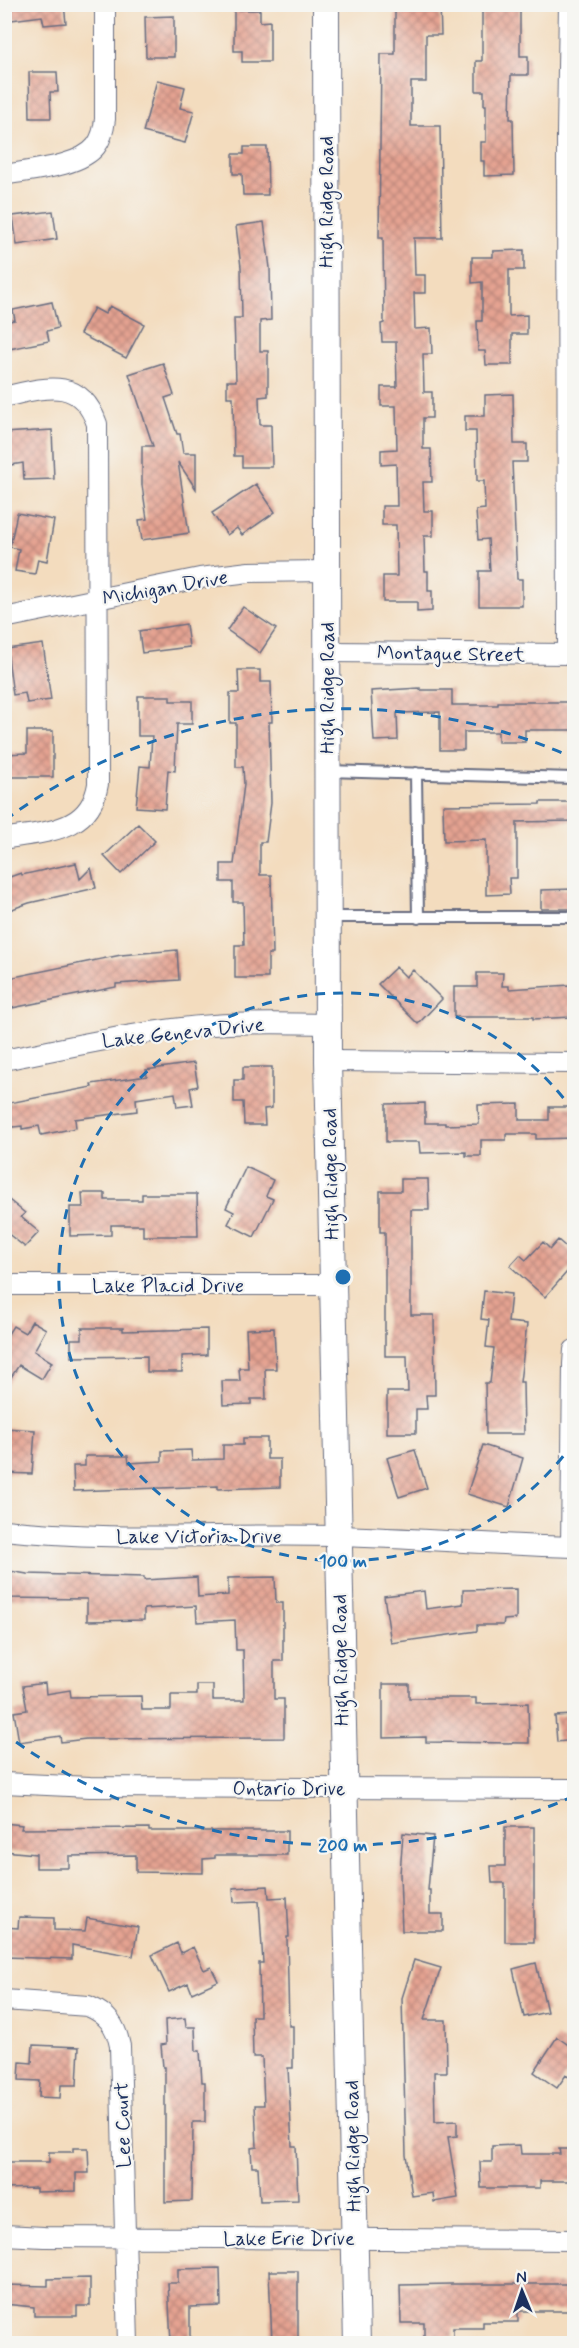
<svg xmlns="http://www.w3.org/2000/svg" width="579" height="2348" font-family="Mynerve,sans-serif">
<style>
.building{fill:url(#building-cross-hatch)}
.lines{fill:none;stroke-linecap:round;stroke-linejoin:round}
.service-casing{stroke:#676c80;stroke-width:14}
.minor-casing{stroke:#676c80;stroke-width:22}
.tertiary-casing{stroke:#676c80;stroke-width:28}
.service{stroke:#fff;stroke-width:10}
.minor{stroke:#fff;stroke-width:20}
.tertiary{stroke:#fff;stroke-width:26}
.ring{fill:none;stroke:#1f6fb2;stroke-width:3;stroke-dasharray:10 8}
.labels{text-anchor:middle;stroke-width:4.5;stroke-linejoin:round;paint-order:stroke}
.street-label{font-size:20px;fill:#1b2f5e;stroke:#f6f6f2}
.centre{fill:#1f6fb2;stroke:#f6f6f2;stroke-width:3}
.ring-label{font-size:18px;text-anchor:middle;font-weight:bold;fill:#1f6fb2;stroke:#f6f6f2;stroke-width:4.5;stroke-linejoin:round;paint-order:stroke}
</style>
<defs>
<pattern id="building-cross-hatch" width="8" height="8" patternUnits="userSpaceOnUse" patternTransform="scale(1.5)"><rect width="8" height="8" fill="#e5a391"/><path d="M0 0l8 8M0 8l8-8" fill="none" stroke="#b9857a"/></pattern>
</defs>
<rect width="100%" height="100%" fill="#f6f6f2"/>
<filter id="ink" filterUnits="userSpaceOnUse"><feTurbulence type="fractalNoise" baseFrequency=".0167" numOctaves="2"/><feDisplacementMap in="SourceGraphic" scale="12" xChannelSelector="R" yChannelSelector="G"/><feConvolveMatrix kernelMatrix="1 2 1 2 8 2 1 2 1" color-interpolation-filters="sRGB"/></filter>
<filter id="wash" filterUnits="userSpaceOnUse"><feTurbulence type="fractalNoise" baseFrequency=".008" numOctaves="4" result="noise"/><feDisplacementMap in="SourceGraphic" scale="24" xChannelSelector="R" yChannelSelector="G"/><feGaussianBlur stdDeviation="1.35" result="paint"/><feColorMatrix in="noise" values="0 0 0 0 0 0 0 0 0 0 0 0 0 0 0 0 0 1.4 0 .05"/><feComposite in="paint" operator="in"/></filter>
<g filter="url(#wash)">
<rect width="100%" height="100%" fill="#f3dcbe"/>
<g id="blocks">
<path class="building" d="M4,4H64L66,23L44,25L42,16L4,21Z
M395,4H440L441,35H426V82H411V126H440L442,238H414L415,275H425V293H414L415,329L431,328L432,354H423L424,392H432V418H423V449H431L432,482H423L424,511H433V536H424L425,571H428V591H432V611L417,612V602H383V576H397L396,525H382V506H397L396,464L381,465V450L397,449L396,406H381V387H397L396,342H382L381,324L384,323L383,238H379L381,54H395Z
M482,4H520V56H528V75H511L510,119H513L514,175L484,176V161H481V142H486V105H484V91H476V61H482Z
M234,10H260V22L270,21V62H242V51H234Z
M174,16V57H146L145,17Z
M29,72H57L58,92H50L51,118H30Z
M157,80L185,87L180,108L194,111L185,143L143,132Z
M244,147H267L268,195H243L242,174H233V154H244Z
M53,211L57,239L17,245L13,216Z
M264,222L270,268L271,320L260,321V351H268V396L259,397L260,425H271L272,467H242V456H234L233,397H227V381H236L234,318H242L241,267L236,226Z
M524,250V270H509V316L527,315V334H512V365H486L485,351H478L477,321H482V282L472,283V257H493V251Z
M52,302L58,328L47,331L49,341L9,349L4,322L15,320L13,310Z
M110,306L144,324L126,358L80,334L94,308L105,314Z
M163,363L174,395L165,398L177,434H180L183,453H196V489L178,462L189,533L142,540L139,520L147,519L142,485V446H153L129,374Z
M513,394L514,444H527V462H512L517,579H522V606H479V571H490L488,539L478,540L476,510L485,509L484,481H477L476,431H465V416H485V395Z
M52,430L54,479L24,480L23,463L4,466V433Z
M256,484L275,512L242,535L237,528L227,535L212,513Z
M17,513L54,520L47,561L38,559L35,574L15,571L19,549L10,547Z
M243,607L276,629L260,653L227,630Z
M186,624L189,647L142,653L139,631Z
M43,644L51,700L27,703L25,693L13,695L7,649Z
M238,670H260V682H271L272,722H269L271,803L266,842H260V875H271L273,954H268V978H235V945H244L243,902H233V882H221V864H234L244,784L243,767H236V723H230V693H239Z
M420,688V690H452V705H498V702H574V730H525V742H498V732H464V750H440V712L397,713L398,740L374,741L371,691Z
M138,696H170V701H192V724H177L175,771L168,770L165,809L136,807L140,766L150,767L152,736H138Z
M27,731H53V777H4V754L27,753Z
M540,802H574V821L517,822V878H509L510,894L486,895V840L444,841L443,805L540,804Z
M138,824L155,841L121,874L104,856Z
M76,863L80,879L91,868L96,888L29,903L4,912V879L21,873L22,875Z
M574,889V909H541V890Z
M177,950L179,980L116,984V987L7,1009L4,979L121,955Z
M396,967L406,977L413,970L442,999L418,1024L378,984Z
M477,973H503L502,986H509V989L570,985L572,1017L533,1019V1017H454V987H477Z
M194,1063L198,1086L190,1088L193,1105L177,1107L175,1093L136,1099L137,1111L75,1119L76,1128L41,1135L39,1126L22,1129V1126L4,1128V1104L92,1087L91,1084L147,1076L146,1070Z
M243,1067H272V1108L264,1109L265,1125H244L243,1102H234V1080H243Z
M425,1103V1123H445V1125L479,1124L478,1105L519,1104V1120H549V1107H574V1138L536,1139V1134H506V1140H481V1156H466V1152L420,1153L419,1142H386V1104Z
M246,1167L273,1180L266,1196L273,1199L254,1237L228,1224L234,1212L226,1208Z
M401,1179H428L429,1210H411V1315H434L435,1395H426L427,1409H416V1433H387V1392H408L407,1356H385V1232H380V1191H401Z
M82,1193H105V1200H142V1194H197L198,1236H143V1225H111V1235L70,1236V1207H83Z
M4,1196L25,1213L21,1217L39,1232L25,1247L7,1233L4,1237Z
M558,1240L574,1254V1264L545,1297L510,1266L520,1255L526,1260L543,1242L550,1249Z
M484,1291L511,1294L508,1322L527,1324L520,1382H523L524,1434H486L485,1383H490L494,1348L486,1347L489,1320L481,1319Z
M32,1321L46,1329L34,1351L52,1362L42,1379L19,1365L4,1388V1340L13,1326L25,1333Z
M82,1328H123V1331L207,1329V1355L182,1356V1372H147V1356L71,1357V1339H82Z
M274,1328L276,1369H265L266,1399H251V1404L223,1405L222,1381H240L239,1368H248L246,1329Z
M4,1428L35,1430L32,1474L4,1473Z
M243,1438H267V1459H280V1487L218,1489V1486L74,1491L73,1466H85V1456H128L129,1463L162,1461V1451L191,1450L192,1460L223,1459V1445H243Z
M483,1445L523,1458L509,1507L467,1494Z
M415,1450L427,1488L399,1497L387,1458Z
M4,1570L27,1574L144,1577V1580L197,1577L198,1597L228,1595V1578L275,1577L276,1603H283V1661H274V1699H284V1738L86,1739L61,1742L60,1736L19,1742L14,1712L27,1710L23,1686L45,1683L46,1694L70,1690L71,1697L141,1696L142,1710H171V1695H197V1685H213V1700H244L243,1650H236L235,1620L197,1622L196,1606L144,1609V1620L87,1621V1599L4,1598Z
M516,1589V1619L504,1620L503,1625H477V1631L391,1643L384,1596L424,1591L426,1609L463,1604V1590Z
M383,1684H409V1698H476V1704L528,1703L529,1743L426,1742V1737L383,1738Z
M574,1715V1740L557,1742L555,1716Z
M4,1823L22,1825L21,1829L149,1828V1831H287V1855H215V1858L203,1859V1873L136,1872V1855L69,1856V1868H36V1854L4,1851Z
M505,1827H534V1942H505V1883H492L491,1866H505Z
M403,1833L433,1836L428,1890H430V1914H443V1931H402L400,1874Z
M268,1886L269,1898L287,1897L289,1937H287L289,2026H293V2068H288L292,2146H296L298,2200L260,2201L258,2167H252L251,2148L257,2147L255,2105H264L262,2057H253L252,2016H260L259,1963H263L259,1901L234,1902L233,1888Z
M19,1917L54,1918V1930L85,1931L87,1918L138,1927L133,1956L72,1945V1959L4,1957V1927L18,1928Z
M177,1943L181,1953L193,1947L204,1970L211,1967L218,1981L192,1993L188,1983L169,1992L152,1955Z
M414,1960L441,1968L424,2020H446L447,2072H434L435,2122L457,2121V2136L448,2137L458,2198L434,2202L433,2193L412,2196L406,2155L402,1998Z
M536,1963L547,2012L524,2017L513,1969Z
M185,2018L186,2027H195L196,2051H200L202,2082H205V2122H193L192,2201L165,2202V2067H163L161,2045L166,2044L165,2020Z
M557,2037L574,2049V2081L566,2075L557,2088L534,2072Z
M33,2045L79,2047L77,2085H61L60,2098L39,2097L40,2081L19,2080L20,2062L32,2063Z
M520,2145L521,2154H560L559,2149H574V2181H540V2188H481L480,2162H492V2146Z
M73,2148H88L89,2173H76V2191L36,2192V2188L4,2189V2162H49V2152H73Z
M220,2268L221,2306L190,2307V2343H171L168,2283H178V2269Z
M269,2271H298V2343H272Z
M90,2278V2306H77V2316H34V2307L4,2304V2285L48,2286V2279Z
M452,2284H574V2311H518V2322H483V2328H453V2337L424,2338V2323H401L400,2285Z"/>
</g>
</g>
<g filter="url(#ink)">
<use href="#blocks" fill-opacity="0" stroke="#676c80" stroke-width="1.5"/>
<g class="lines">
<g class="service-casing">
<path id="service" d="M327,771L574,778
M416,773L418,918
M328,917H574"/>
</g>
<g class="minor-casing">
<path id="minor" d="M4,175C30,170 80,167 96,146C102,138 104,129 105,119V4
M4,397C44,388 80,375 97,424L98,784C90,833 45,831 4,839
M4,618L200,578L249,572L327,571
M327,652L574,654
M568,654L567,133L569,4
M4,1060C74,1046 143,1030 213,1025C251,1022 290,1023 328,1024
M328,1061L574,1063
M4,1285H332
M4,1530C115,1542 226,1533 337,1536C416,1538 495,1545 574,1547
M571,1547L573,1364L574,1350
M4,1783L90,1787L574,1789
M4,2000L88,2006C107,2014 116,2025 120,2046L128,2344
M4,2235L44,2237L574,2240"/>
</g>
<g class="tertiary-casing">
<path id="tertiary" d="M326,4L328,1061L357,2344"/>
</g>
<use href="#service" class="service"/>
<use href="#minor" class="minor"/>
<use href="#tertiary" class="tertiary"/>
</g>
</g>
<g class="ring">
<path d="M574 1442A284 284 0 1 1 574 1112"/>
<path d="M574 1796A568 568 0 0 1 5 1734M5 820A568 568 0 0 1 574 758"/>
</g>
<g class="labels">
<g class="street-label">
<text transform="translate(326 202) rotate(-90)" y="7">High Ridge Road</text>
<text transform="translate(165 587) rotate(-10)" y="7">Michigan Drive</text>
<text transform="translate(451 653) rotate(1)" y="7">Montague Street</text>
<text transform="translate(327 688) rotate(-90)" y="7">High Ridge Road</text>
<text transform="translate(183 1032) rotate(-6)" y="7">Lake Geneva Drive</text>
<text transform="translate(330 1174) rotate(-91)" y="7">High Ridge Road</text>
<text x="168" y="1292">Lake Placid Drive</text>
<text x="199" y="1543">Lake Victoria Drive</text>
<text transform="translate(340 1660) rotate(-91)" y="7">High Ridge Road</text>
<text x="289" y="1795">Ontario Drive</text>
<text transform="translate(122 2125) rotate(-92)" y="7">Lee Court</text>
<text transform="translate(352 2146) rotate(-91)" y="7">High Ridge Road</text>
<text x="289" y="2245">Lake Erie Drive</text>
</g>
</g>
<circle cx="343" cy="1277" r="9" class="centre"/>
<g class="ring-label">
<text x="343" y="1567">100 m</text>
<text x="343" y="1851">200 m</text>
</g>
<rect width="579" height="2348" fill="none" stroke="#f6f6f2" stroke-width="24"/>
<g transform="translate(522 2291) rotate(358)" stroke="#f6f6f2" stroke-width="4.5" paint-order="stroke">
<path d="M0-4.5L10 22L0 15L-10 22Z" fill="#1b2f5e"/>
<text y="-9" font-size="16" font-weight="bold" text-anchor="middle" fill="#1b2f5e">N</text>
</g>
</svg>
